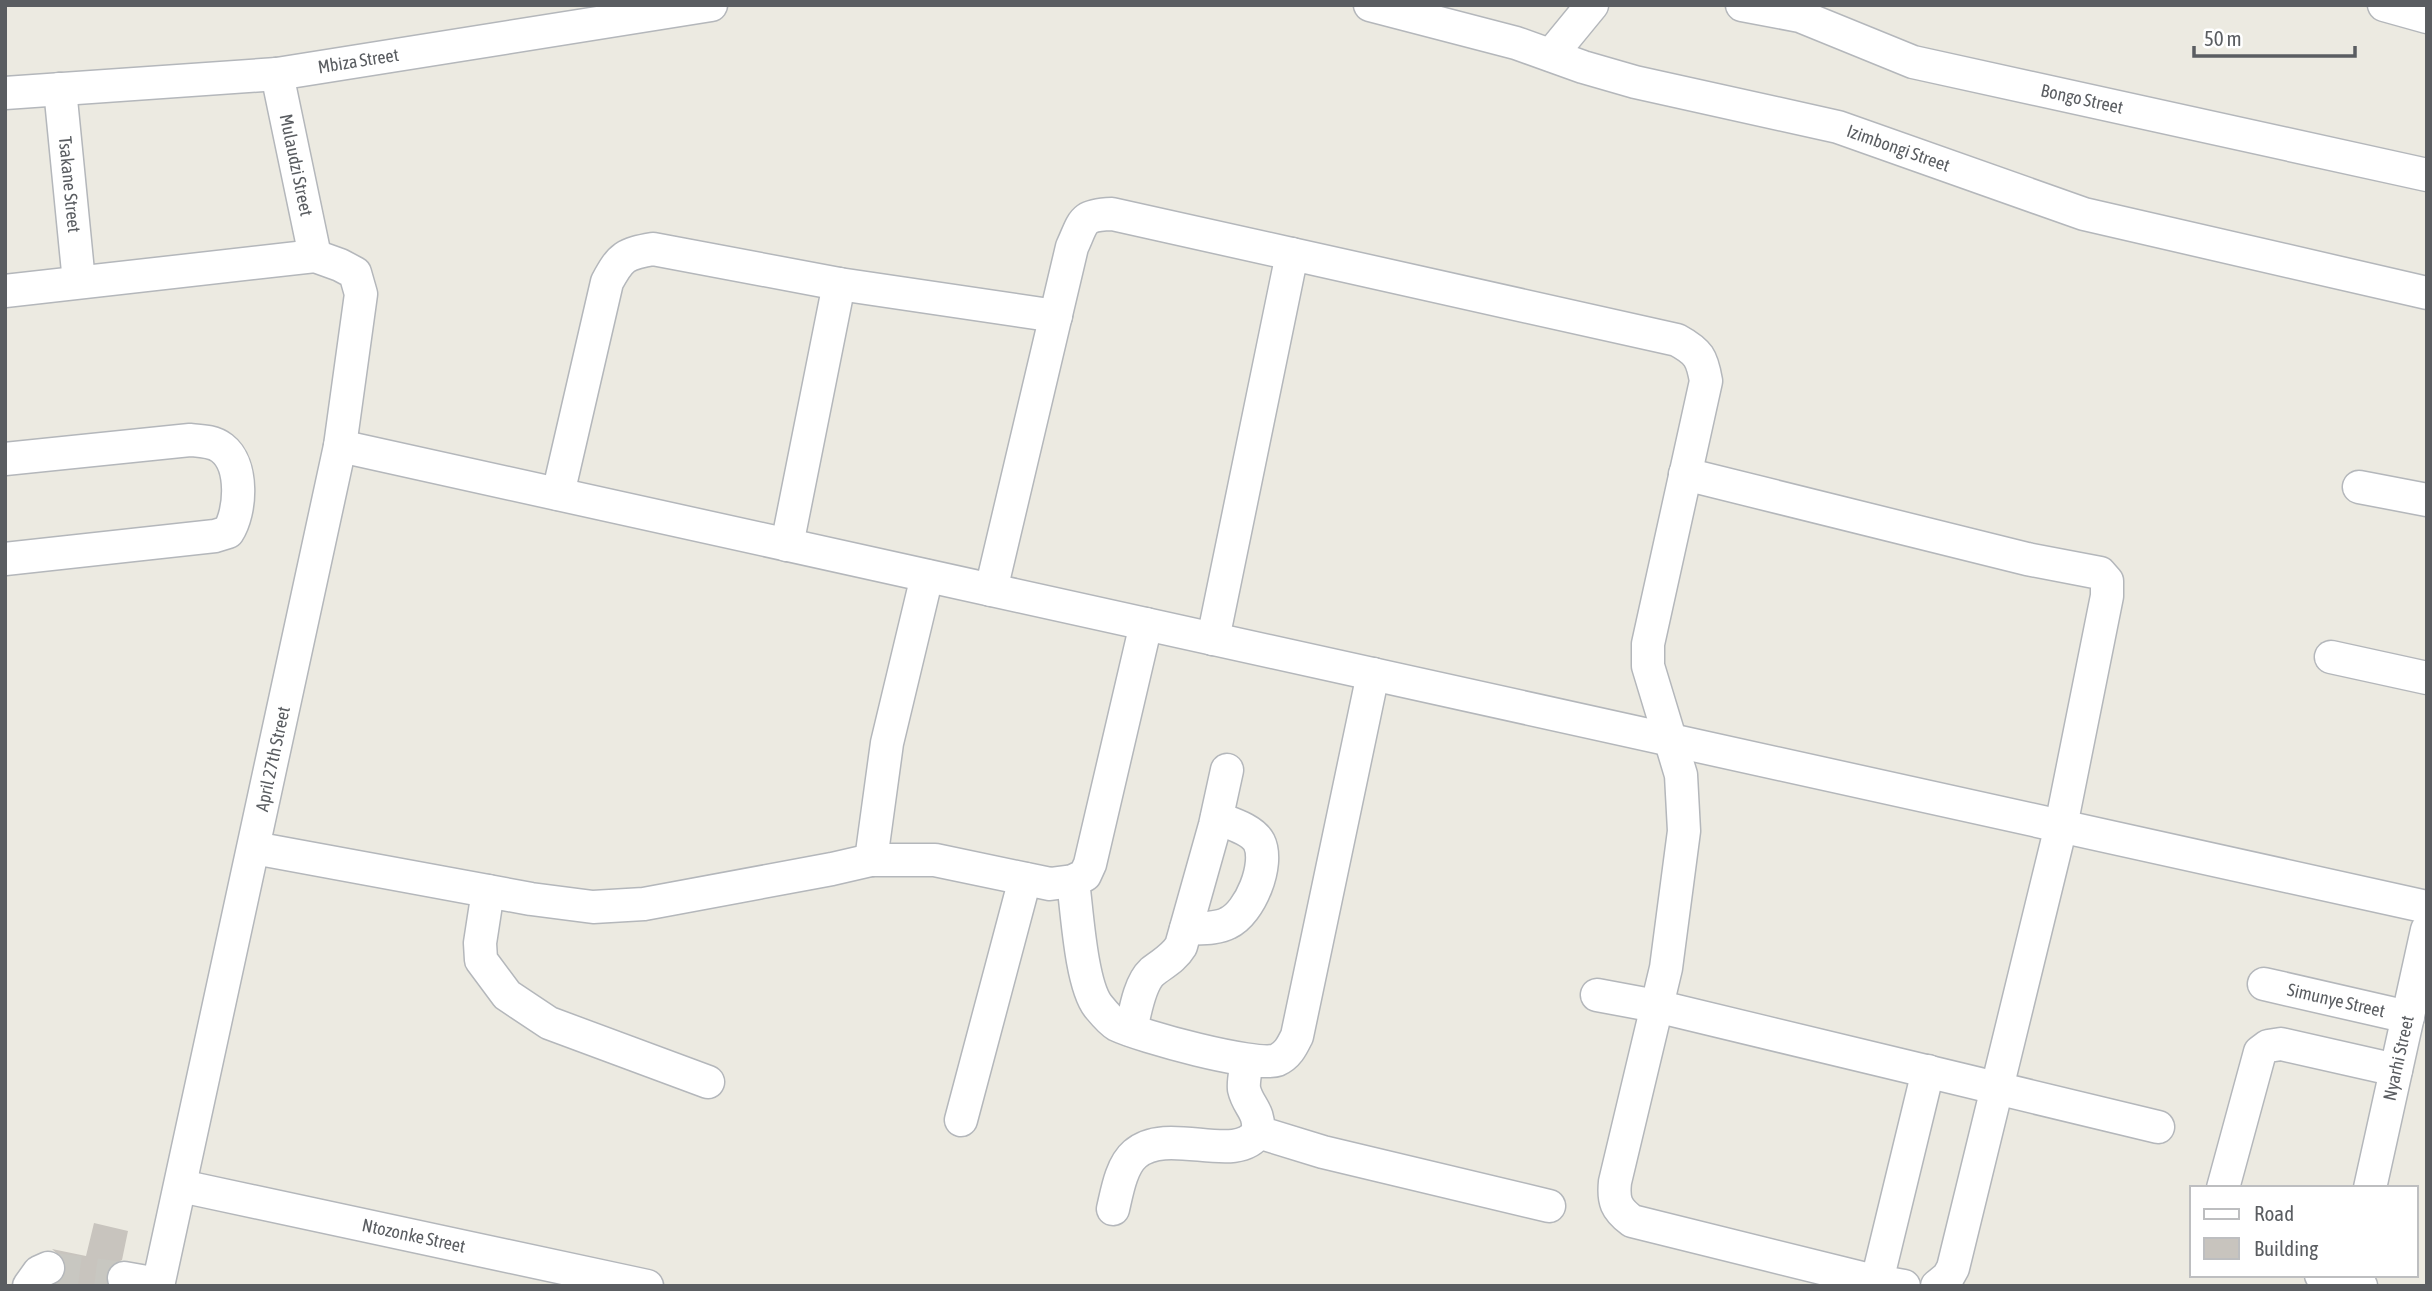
<svg xmlns="http://www.w3.org/2000/svg" width="2432" height="1291" font-family="'Asap Condensed',sans-serif">
<style>
.building{fill:#c8c4be}
.lines{fill:none;stroke-linecap:round;stroke-linejoin:round}
.minor-tunnel{stroke:#c8c7c1;stroke-width:32;stroke-dasharray:32 16;stroke-linecap:butt}
.minor-casing{stroke:#b4b7bb;stroke-width:35}
.minor{stroke:#fff;stroke-width:32}
.labels{text-anchor:middle;stroke-width:6;stroke-linejoin:round;paint-order:stroke}
.street-label{font-size:18px;fill:#5a5d61;stroke:#fff}
</style>
<rect width="100%" height="100%" fill="#eceae1"/>
<path class="building" d="M94,1223L128,1231L122,1260L110,1266L106,1274L108,1286H79L60,1282L66,1271L65,1261L52,1249L86,1256Z"/>
<g class="lines">
<path class="minor-tunnel" d="M48,1268L124,1278"/>
<g class="minor-casing">
<g id="minor">
<path id="s1" d="M1370,5L1516,43L1583,67L1635,82L1838,127L2084,214L2427,293"/>
<path id="s2" d="M1742,5L1800,16L1913,62L2427,175"/>
<path d="M2384,5L2427,17"/>
<path d="M1551,55L1592,5"/>
<path id="s3" d="M277,74L315,256"/>
<path id="s4" d="M60,89L79,282"/>
<path id="s5" d="M5,93L277,74L711,5"/>
<path d="M5,291L315,256L340,265L355,273L361,294L340,446L158,1286"/>
<path d="M340,446L2427,907"/>
<path d="M5,459L190,440C201,441 213,441 222,448C244,465 241,512 228,532L215,536L5,559"/>
<path d="M1685,474L2027,559L2100,573L2107,581V596L2061,826L1953,1268L1948,1277L1937,1286"/>
<path d="M2359,487L2427,500"/>
<path d="M558,494L607,282C621,256 625,254 653,249L839,284L1056,316"/>
<path d="M787,545L839,284"/>
<path d="M991,590L1072,247C1084,221 1081,215 1112,214L1292,254"/>
<path d="M1213,639L1292,254L1677,340C1699,352 1702,358 1706,381L1648,644V666L1681,775L1684,831L1666,968L1615,1182C1613,1201 1616,1209 1632,1221L1870,1280L1904,1286"/>
<path d="M2331,657L2427,678"/>
<path d="M254,848L531,899L593,907L644,904L832,869L871,860H935L1050,884L1073,881L1085,875L1090,864L1146,624"/>
<path d="M871,860L887,743L927,576"/>
<path d="M1073,881C1077,911 1081,984 1098,1006C1103,1012 1110,1021 1117,1025C1140,1036 1255,1068 1277,1060C1288,1055 1292,1046 1297,1036L1373,674"/>
<path d="M488,891L480,943L481,960L507,995L549,1023L708,1082"/>
<path d="M1186,929C1199,928 1217,929 1228,923C1250,913 1270,864 1259,842C1252,829 1229,823 1217,818"/>
<path id="s6" d="M2264,984L2408,1017"/>
<path d="M1597,995L1656,1006L2158,1127"/>
<path d="M1131,1030C1135,1013 1139,984 1152,972C1163,963 1173,959 1181,946L1215,825L1227,770"/>
<path d="M1247,1061C1246,1070 1243,1080 1244,1089C1248,1107 1260,1110 1258,1132L1323,1152L1549,1206"/>
<path d="M961,1120L1025,879"/>
<path id="s7" d="M181,1186L647,1286"/>
<path d="M2223,1188L2260,1052L2268,1046L2281,1044L2396,1070"/>
<path id="s8" d="M2370,1188L2427,930"/>
<path d="M1113,1209C1117,1192 1121,1166 1135,1154C1168,1125 1237,1166 1258,1132"/>
<path d="M2321,1275L2361,1286"/>
<path d="M124,1278L158,1284"/>
<path d="M1877,1281L1928,1071"/>
<path d="M29,1286L39,1272L48,1268"/>
</g>
</g>
<use href="#minor" class="minor"/>
</g>
<g class="labels">
<g class="street-label">
<text dy="6" stroke="none"><textPath href="#s5" startOffset="355">Mbiza Street</textPath></text>
<text dy="6" stroke="none"><textPath href="#s2" startOffset="354">Bongo Street</textPath></text>
<text dy="6" stroke="none"><textPath href="#s1" startOffset="548">Izimbongi Street</textPath></text>
<text dy="6" stroke="none"><textPath href="#s3" startOffset="93">Mulaudzi Street</textPath></text>
<text dy="6" stroke="none"><textPath href="#s4" startOffset="96">Tsakane Street</textPath></text>
<text transform="translate(273 759) rotate(-78)" y="6">April 27th Street</text>
<text dy="6" stroke="none"><textPath href="#s6" startOffset="74">Simunye Street</textPath></text>
<text dy="6" stroke="none"><textPath href="#s8" startOffset="133">Nyarhi Street</textPath></text>
<text dy="6" stroke="none"><textPath href="#s7" startOffset="238">Ntozonke Street</textPath></text>
</g>
</g>
<rect width="2432" height="1291" fill="none" stroke="#5a5d61" stroke-width="14"/>
<rect x="2190" y="1186" width="228" height="91" fill="#ffffff" stroke="#bdbec0" stroke-width="2"/>
<rect x="2204" y="1209" width="35" height="10" fill="#ffffff" stroke="#bdbec0" stroke-width="2"/>
<text x="2254" y="1221" font-size="21" fill="#5a5d61">Road</text>
<rect x="2204" y="1238" width="35" height="21" fill="#c8c4be" stroke="#bdbec0" stroke-width="2"/>
<text x="2254" y="1256" font-size="21" fill="#5a5d61">Building</text>
<path d="M2194 46v10h161v-10" fill="none" stroke="#5a5d61" stroke-width="3.5"/>
<text x="2204" y="46" font-size="21" fill="#5a5d61" stroke="#ffffff" stroke-width="5" paint-order="stroke">50 m</text>
</svg>
